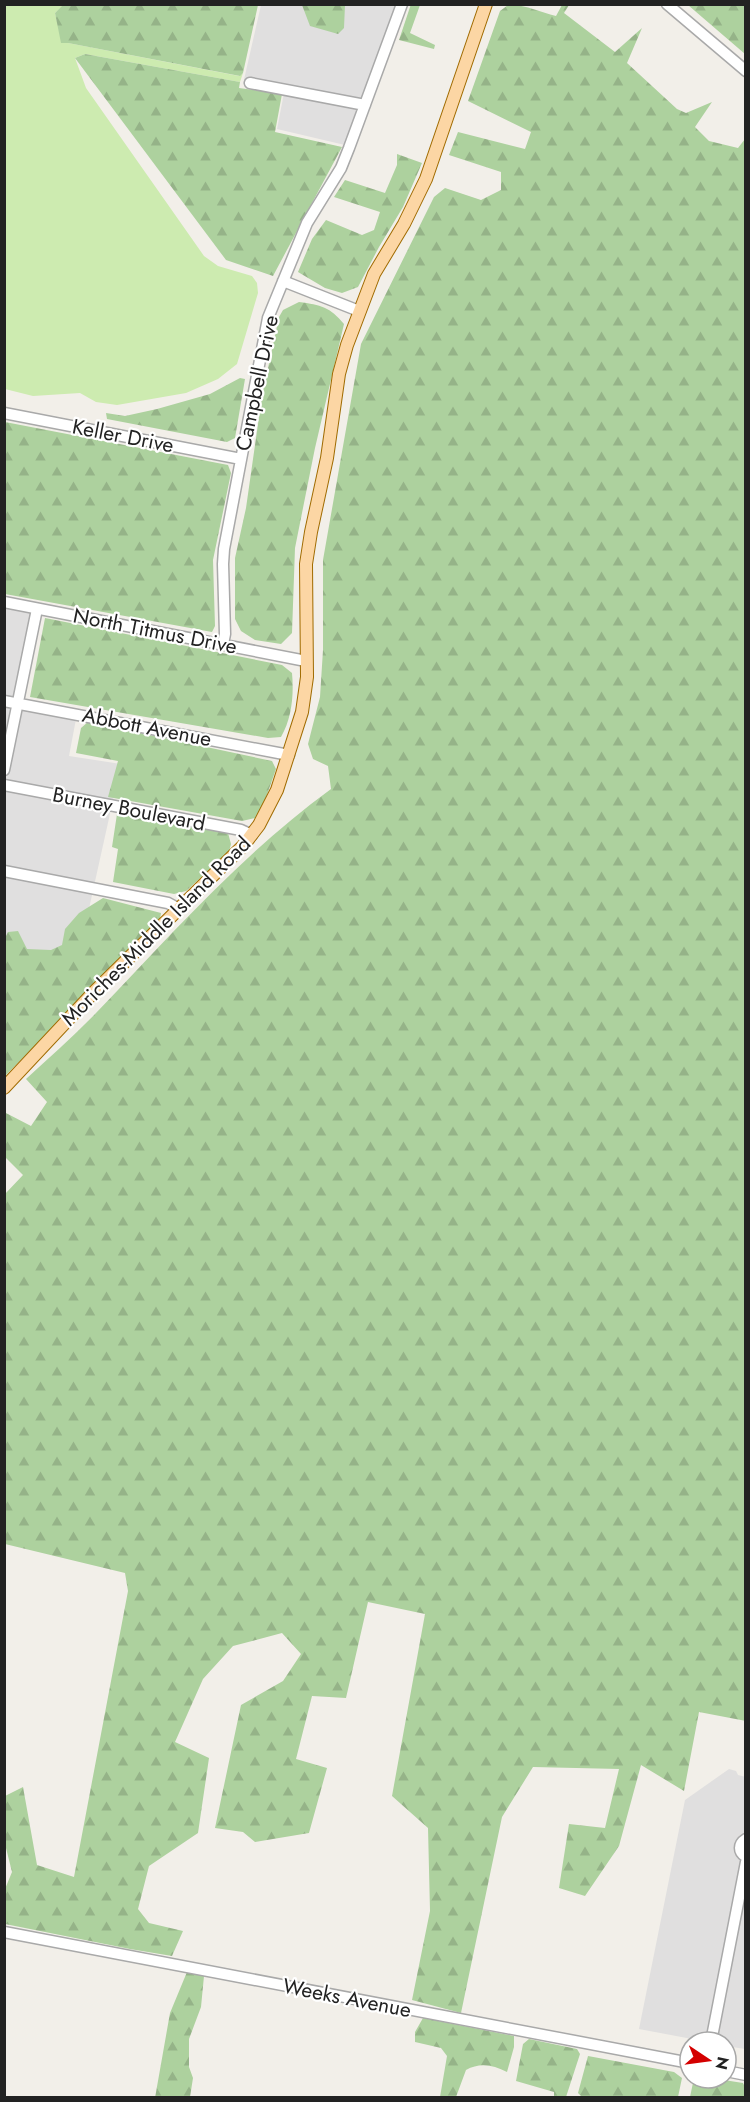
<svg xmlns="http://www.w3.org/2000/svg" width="750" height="2102" font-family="Jost,sans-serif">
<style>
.residential{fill:#e0dfdf}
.grass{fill:#cdebb0}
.forest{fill:url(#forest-firs)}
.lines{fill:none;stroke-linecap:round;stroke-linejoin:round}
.minor-casing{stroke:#a9a9a9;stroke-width:13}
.major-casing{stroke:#a06b00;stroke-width:14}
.minor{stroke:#fff;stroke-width:10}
.major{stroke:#fcd6a4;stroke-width:12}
.labels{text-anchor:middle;stroke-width:4.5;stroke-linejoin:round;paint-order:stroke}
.street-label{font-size:21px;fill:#222;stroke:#fff}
</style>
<defs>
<pattern id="forest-firs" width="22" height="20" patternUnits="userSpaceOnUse" patternTransform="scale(1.5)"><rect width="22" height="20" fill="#add19e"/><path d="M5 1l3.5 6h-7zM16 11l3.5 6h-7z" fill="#95b388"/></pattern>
</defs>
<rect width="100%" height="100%" fill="#f2efe9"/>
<path class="residential" d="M261,5H396L345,145L277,129L284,93L243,84Z
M4,608L36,614L18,703L76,719L69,756L121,764L71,990L5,977Z
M729,1769L736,1771L738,1775L746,1777L745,2049L726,2046V2042H708L639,2029L685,1800Z"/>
<path class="grass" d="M5,5H64L55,13L62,43H68L239,76L243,73L240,82L85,54L75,58L86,88L204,256L218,266L252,276L257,283L258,293L237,364L218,379L186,393L117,405L96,402L80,393L33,396L5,389Z"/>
<path class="forest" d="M64,4H258V5L243,73L240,76L68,43H61L55,13Z
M411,4L420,5L410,33L435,45L434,49L399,40Z
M302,5H345L344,28L338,34L310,26Z
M508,5C525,4 540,12 556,16L562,5H569L564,13L615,52L642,28L627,63L677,109L686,113L712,102L695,127L709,141L738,148L745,139L746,1721L699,1712L684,1791L641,1765L619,1846L585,1896L559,1888L569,1824L605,1828L619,1769L533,1767L502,1817L461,2013L412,2000L430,1911L428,1828L392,1796L425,1614L368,1602L346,1698L312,1696L296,1759L327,1768L309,1833L255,1842L243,1832L215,1828L241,1705L283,1681L301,1654L282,1633L233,1646L203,1679L175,1742L209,1758L198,1833L149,1866L138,1909L149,1923L183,1931L172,1956L130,1949L5,1924V1889L12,1872L5,1844V1796L23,1787L37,1865L74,1877L128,1591L125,1573L5,1544V1194L23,1175L5,1157L4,1112L31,1126L47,1102L26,1079C50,1057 74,1036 96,1013C171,935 243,853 331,789L328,766L313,759L308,744L320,697L323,650V560L361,344L434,197L445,188L481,200L501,190V172L449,155L458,132L525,149L531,132L468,101L500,11Z
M688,5H745V54Z
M85,54L240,82L239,88L282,94L275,132L342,147L273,276L226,260L75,58Z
M397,154L422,163L403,207L379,247L358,287L342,293L325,288L298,272L312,239L326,220L362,235L374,230L380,212L334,197L345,180L385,193L397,165Z
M299,302C321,305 330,307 344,324L315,448L295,548L292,633L281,644L255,640L241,631L235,619V558L246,508L262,396L279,317L283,310Z
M240,378L245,379L235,438L227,442L107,419L106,413L125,416L157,409L210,394Z
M5,422L228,465L231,473L213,560L215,626L212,632L5,594Z
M45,618L282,665L292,673C294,694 292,718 281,737L268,738L30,697Z
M88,722L272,761L276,769L263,806L255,818L242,821L108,797L118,761L76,753L81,728Z
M117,814L228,833L231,844L229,852L186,891L174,894L113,882L118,849L112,847Z
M103,898L161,913L160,919L5,1076L4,940L8,932L18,931L27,949L51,950L62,945L65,929L79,913Z
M187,1972L204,1976L201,2007L189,2039V2067L193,2078L190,2097L155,2098L170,2013Z
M423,2018L514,2036V2047L507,2072C493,2065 480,2062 466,2070L456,2097H440L447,2056L441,2048L415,2042V2032Z
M529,2039L577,2049L580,2054L566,2097H554V2092L516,2081L523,2044Z
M588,2056L674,2072L682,2078L678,2097H582L578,2093Z
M694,2078H711L743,2083L746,2089L744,2097H690Z"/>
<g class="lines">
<g class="minor-casing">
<path id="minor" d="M667,4L746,71
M250,83L365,105
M283,281L359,311
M4,413L241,459
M4,602L306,661
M223,644L225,634L223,564L224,549L268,318L307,223L341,168L349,148L402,4
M4,701L289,755
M4,770L37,609
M4,785L241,830L252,835
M4,871L168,903L179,909
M746,1839C738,1844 738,1852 746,1857
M4,1932L690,2063
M711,2042L746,1862
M726,2071L746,2075"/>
</g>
<g class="major-casing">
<path id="major" d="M4,1088L93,993L243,846L259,825L277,790L302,712L307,677L306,564L311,532L327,458L339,374L347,345L374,274L404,224L426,179L486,4"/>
</g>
<use href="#minor" class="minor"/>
<use href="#major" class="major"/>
</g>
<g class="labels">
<g class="street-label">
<text transform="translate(257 383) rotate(-78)" y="7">Campbell Drive</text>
<text transform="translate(123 436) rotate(11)" y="7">Keller Drive</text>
<text transform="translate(155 631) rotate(11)" y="7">North Titmus Drive</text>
<text transform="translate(147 727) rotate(11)" y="7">Abbott Avenue</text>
<text transform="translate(129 809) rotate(11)" y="7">Burney Boulevard</text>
<text transform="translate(156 931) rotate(-45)" y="7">Moriches-Middle Island Road</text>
<text transform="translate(347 1998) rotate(11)" y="7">Weeks Avenue</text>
</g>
</g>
<rect width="750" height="2102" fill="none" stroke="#222222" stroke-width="12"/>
<g transform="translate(708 2060) rotate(103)"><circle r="28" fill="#ffffff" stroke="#a7a7a7" stroke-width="1.5"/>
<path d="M0-4.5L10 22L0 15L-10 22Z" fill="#d40000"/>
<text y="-9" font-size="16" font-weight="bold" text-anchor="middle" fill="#222222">N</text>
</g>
</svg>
